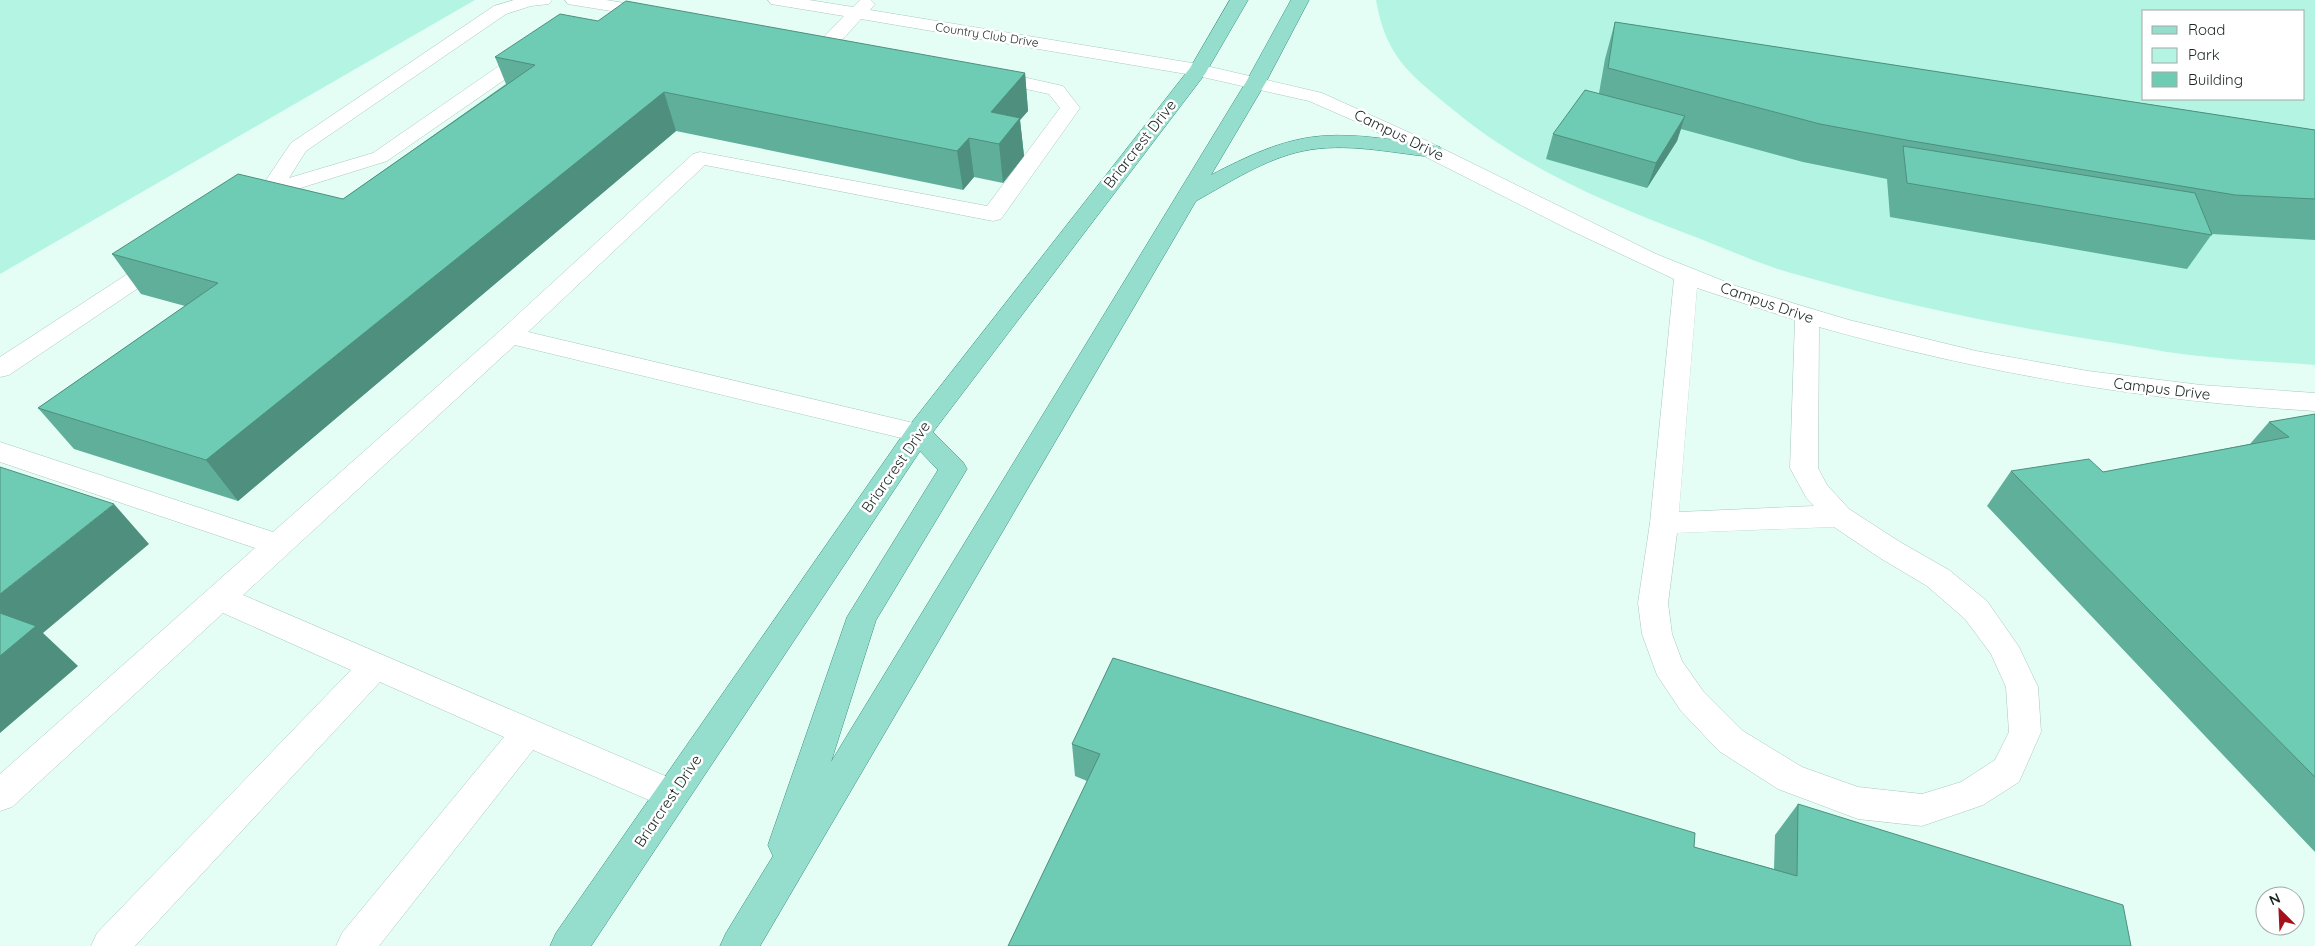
<svg xmlns="http://www.w3.org/2000/svg" width="2315" height="946" font-family="Quicksand,sans-serif">
<style>
.green{fill:#b3f5e2;fill-rule:evenodd}
.lines{fill:none;stroke-linecap:round;stroke-linejoin:round}
.minor-casing{stroke:#a9c8bf;stroke-width:1}
.major-casing{stroke:#3c8f7c;stroke-width:1}
.minor{fill:#fff;fill-rule:evenodd}
.major{fill:#95decd;fill-rule:evenodd}
.wall{fill:#5faf9b}
.shaded-wall{fill:#4e8f7e}
.building{fill:#6fccb4;stroke:#4e8f7e}
.labels{text-anchor:middle;stroke-width:5;stroke-linejoin:round;paint-order:stroke}
.far-street-label{font-size:12px;fill:#1a2623;stroke:#fff}
.street-label{font-size:15px;fill:#1a2623;stroke:#fff}
</style>
<rect width="100%" height="100%" fill="#e4fef6"/>
<path class="green" d="M0,0H475L0,274Z
M1376,0H2315V365C2280,362 2245,361 2210,357C2180,355 2151,349 2121,344C2013,328 1907,306 1802,276C1766,267 1732,251 1698,238C1613,206 1526,170 1456,112C1412,76 1386,59 1376,0ZM2144,11H2304V99H2144Z"/>
<g class="lines">
<g class="minor-casing">
<path id="minor" d="M514,0H552L549,4L531,6L506,14L306,151L289,178L373,153L525,48L532,46L539,48L541,52L539,56L387,161L278,195L261,206L253,208L245,206L242,201L245,196L262,186L291,143L494,6Z
M565,0H606L660,9L663,13L660,17L654,18L574,5L568,4Z
M768,0H809L853,7L860,0H871L875,4L870,10L1198,64L1322,93L1419,137L1656,254L1736,286L1849,320L1976,351L2088,371L2201,385L2315,393V411C2145,401 1983,373 1819,327L1818,468L1827,485L1849,509L1900,542L1949,570L1987,601L2019,647L2038,687L2041,732L2019,782L1983,805L1922,826L1858,819L1778,789L1719,751L1681,711L1657,675L1642,634L1638,603L1650,523L1674,279L1572,231L1357,122L1309,101L1198,76L861,19C850,30 838,50 822,46L819,42L844,16L777,5L771,4ZM1697,288L1795,320L1790,468L1807,499L1814,506L1679,512ZM1834,527L1880,558L1927,586L1965,619L1991,654L2006,687L2009,732L1995,760L1961,782L1922,794L1858,787L1802,767L1743,731L1703,691L1682,661L1672,634L1668,603L1677,533Z
M991,70L1063,86L1080,108L1001,219L993,221L705,165L528,332L918,424L927,426L931,433L927,440L918,442L515,345L243,595L684,784L689,795L684,806L672,810L533,750L379,946H336L342,933L504,737L380,682L135,946H91L97,933L351,670L223,613L12,807L0,811V774L255,548L0,462V442L273,532L501,330L693,154L700,152L987,206L1060,108L1049,94L984,80L981,76L984,72Z
M163,254L171,256L175,261L171,266L9,375L0,377V357L155,256Z"/>
</g>
<g class="major-casing">
<path id="major" d="M1230,0H1248L1205,74L933,432L963,462L967,469L876,620L831,762L1246,82L1291,0H1309L1266,82L1211,175C1246,157 1282,139 1322,136C1359,133 1396,141 1433,145L1440,147L1443,151L1440,155L1433,157C1391,153 1346,142 1303,151C1265,159 1230,182 1196,201L760,946H720L726,933L773,856L768,845L847,617L938,470L920,451L591,946H550L556,933L909,426L1190,68Z"/>
</g>
<use href="#minor" class="minor"/>
<use href="#major" class="major"/>
</g>
<path class="wall" d="M598,21L1025,73L1028,111L1020,120L1024,156L1003,183L974,177L963,190L676,131L238,501L74,449L38,408L185,306L141,294L112,254L343,199L506,84L495,57Z
M1615,22L2315,130V240L2212,234L2187,269L1890,217L1887,179L1803,162L1681,129L1677,141L1647,188L1546,159L1553,134L1599,93L1605,59Z
M2315,414V852L1987,506L2011,471L2103,472L2250,444L2269,422Z
M1072,744L1694,847L1774,869L1775,835L1798,804L2131,946L1087,781L1075,776Z"/>
<path class="shaded-wall" d="M1025,73L1028,111L1020,120L1024,156L1003,183L999,144L991,112Z
M664,92L676,131L238,501L206,460Z
M1685,116L1677,141L1647,188L1656,163Z
M969,138L974,177L963,190L957,151Z
M114,504L149,544L43,633L78,666L0,733V594Z"/>
<path class="building" d="M626,1L1025,73L991,112L1020,118L999,144L969,138L957,151L664,92L206,460L38,408L218,283L112,254L238,174L343,199L535,65L495,57L560,14L598,21Z
M1615,22L2315,130V199L2235,195L1906,140L1820,124L1608,68Z
M1585,90L1685,116L1656,163L1553,134Z
M1903,146L2195,193L2212,235L1907,183Z
M2315,414V777L2011,471L2089,459L2103,472L2289,437L2269,422Z
M0,467L114,504L0,594Z
M0,613L36,626L0,656Z
M1113,658L1695,833L1694,847L1797,876L1798,804L2123,905L2131,946H1008L1100,754L1072,744Z"/>
<g class="labels">
<g class="far-street-label">
<text transform="translate(987 35) rotate(9)" y="4">Country Club Drive</text>
</g>
<g class="street-label">
<text transform="translate(1399 135) rotate(26)" y="5">Campus Drive</text>
<text transform="translate(1140 144) rotate(-52)" y="5">Briarcrest Drive</text>
<text transform="translate(1767 303) rotate(19)" y="5">Campus Drive</text>
<text transform="translate(2162 389) rotate(7)" y="5">Campus Drive</text>
<text transform="translate(896 467) rotate(-55)" y="5">Briarcrest Drive</text>
<text transform="translate(668 801) rotate(-56)" y="5">Briarcrest Drive</text>
</g>
</g>
<rect x="2142" y="10" width="162" height="90" fill="#ffffff" stroke="#a3a8a7"/>
<rect x="2152" y="26" width="25" height="8" fill="#95decd" stroke="#a3a8a7"/>
<text x="2188" y="35" font-size="15" fill="#1a2623">Road</text>
<rect x="2152" y="48" width="25" height="15" fill="#b3f5e2" stroke="#a3a8a7"/>
<text x="2188" y="60" font-size="15" fill="#1a2623">Park</text>
<rect x="2152" y="72" width="25" height="15" fill="#6fccb4" stroke="#a3a8a7"/>
<text x="2188" y="85" font-size="15" fill="#1a2623">Building</text>
<g transform="translate(2280 911) rotate(336)"><circle r="24" fill="#ffffff" stroke="#a3a8a7"/>
<path d="M0-4L9 19L0 12L-9 19Z" fill="#a60f1c"/>
<text y="-8" font-size="14" font-weight="bold" text-anchor="middle" fill="#1a2623">N</text>
</g>
</svg>
